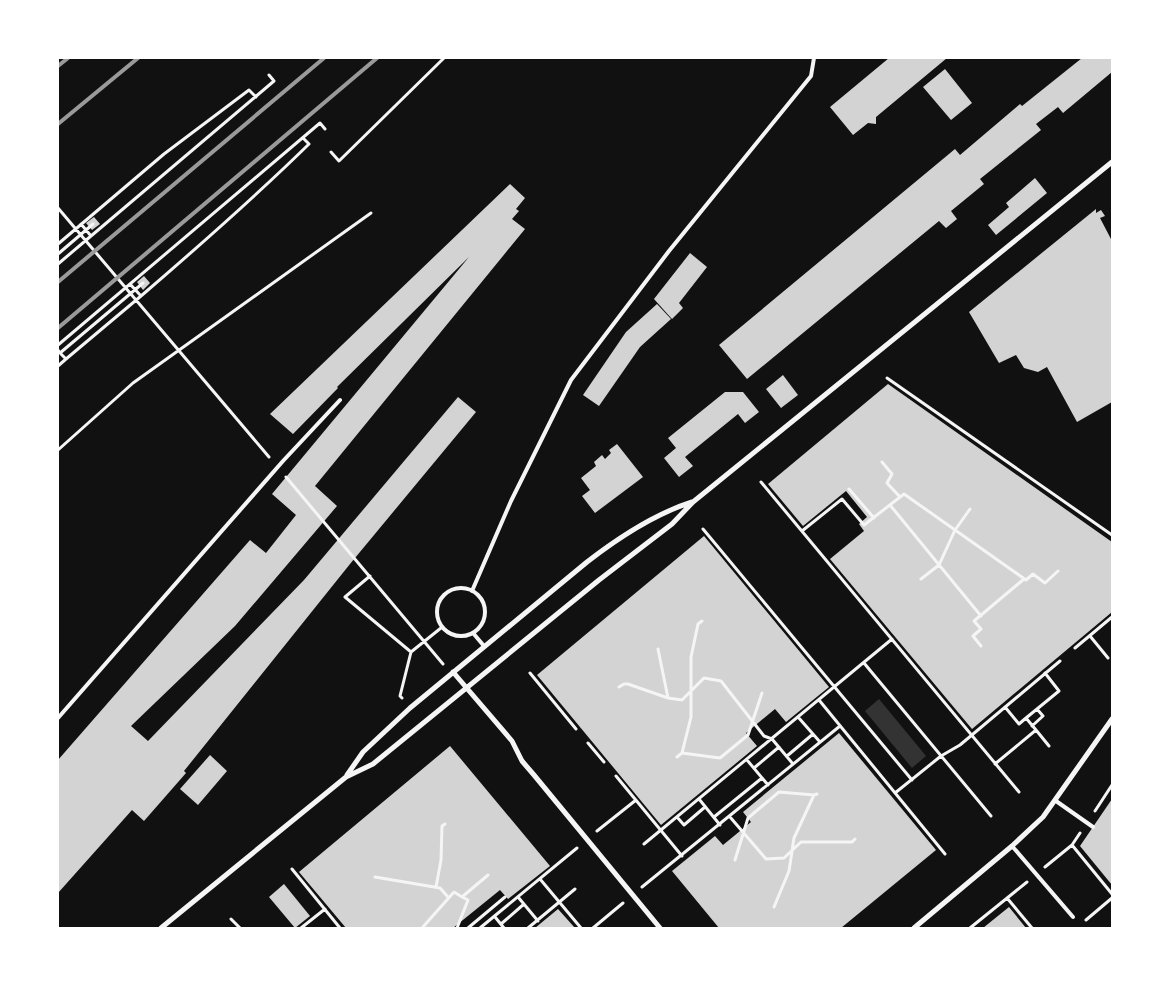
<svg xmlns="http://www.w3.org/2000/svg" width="1170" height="986" font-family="Karla,sans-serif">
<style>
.water{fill:#333}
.building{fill:#d3d3d3}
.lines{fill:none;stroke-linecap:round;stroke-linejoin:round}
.path{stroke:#f5f5f5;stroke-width:3}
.service{stroke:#f5f5f5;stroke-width:4}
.minor{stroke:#f5f5f5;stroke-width:5}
.rail{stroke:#9a9a9a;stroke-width:4}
</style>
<rect width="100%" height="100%" fill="#111"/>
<path class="water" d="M879,699L926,756L912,768L865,711Z"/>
<path class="building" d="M889,58H947L876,117V124L868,123L853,135L830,107Z
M1082,58H1112V72L1063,113L1058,107L1036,124L1041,130L980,179L984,184L951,211L957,219L946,228L939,221L747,379L719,345L955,149L960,155L1020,104L1022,106Z
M945,69L972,103L951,120L923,87Z
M1035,178L1047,193L996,235L988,225L1009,207L1006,203Z
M510,184L525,198L516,209L519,211L512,219L525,229L315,486L337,506L235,626L131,726L148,741L304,580L458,397L476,412L350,564L184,771L186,773L144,821L132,810L58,893V760L250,540L266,553L296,515L272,494L469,257L337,387L338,388L293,434L270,414Z
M1096,209V213L1101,210L1105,216L1100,218L1112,241V402L1077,422L1047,367L1038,372L1024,368L1016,355L999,363L969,312Z
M94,217L100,224L92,230L86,223Z
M690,253L707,267L679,303L683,308L672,319L654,299Z
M144,276L150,283L143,290L137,282Z
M657,304L671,319L640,347L599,406L583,395L626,332Z
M783,375L798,395L781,408L766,389Z
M888,384L1112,542V612L972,729L830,559L864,531L859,524L867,517L846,491L803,526L768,484Z
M725,392H743L759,412L745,423L738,414L685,457L693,466L679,477L664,458L676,448L668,438Z
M617,444L643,477L595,513L582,496L590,490L581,478L596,466L594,462L602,455L605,459L611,453L609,450Z
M704,536L829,687L786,722L775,709L746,733L757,746L661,825L537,675Z
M839,733L936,850L841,928H719L672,871L715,836L723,845L751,822L743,812Z
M450,746L550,866L508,899L500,890L453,928H346L299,872Z
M210,755L227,771L198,805L180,789Z
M1112,799V885L1080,846Z
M284,884L310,916L295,928L269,897Z
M1009,907L1026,928H983Z
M558,909L575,928H535Z"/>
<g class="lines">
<path class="path" d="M331,152L339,161L444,58
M58,208L269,457
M91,236L274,81L269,75
M58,244L164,154L249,90L256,97
M58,254L93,224
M58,264L91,236L81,224
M141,296C198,247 255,197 309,144L303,138
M58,345L320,123L325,129
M58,350L60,353L143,283
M60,353L66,359L141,296L130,284
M58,366L66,359
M887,378L1112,535
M58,450L133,383L371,213
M882,462L892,474L887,483L900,497
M286,477L443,664
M761,482L1019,792
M849,489L874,518
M890,505L981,616
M703,529L912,780
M802,531L842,499L864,525L904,494L1026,580L1033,574L1045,583L1058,571
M370,576L345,597L411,652
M921,579L939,565L955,530L970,509
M1090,636L1108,658
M981,646L973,636L981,629L974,621L1024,579
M1075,648L1112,617
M658,649L668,698
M864,663L991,816
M530,673L576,729
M619,687L624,684H628L668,698L682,700L704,678L721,681L764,736L772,739L793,764
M402,698L400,696L411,652L441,628
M819,700L945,854
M1005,707L1019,724L1026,718L1036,730
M798,717L820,742
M1026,718L1059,691L1045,673
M1032,726L1043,716L1037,709
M588,743L604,762
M682,753L691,717V657L698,624L702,621
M787,756L813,734
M677,757L682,753L720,758L748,735L762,693
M747,760L768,785
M995,764L1036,730L1049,746
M754,768L779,747
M616,776L682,856
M895,793L941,756L960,745L1060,661
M699,799L720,825
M1095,811L1112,785
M677,817L684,825L705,807
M714,817L762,778
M730,817L766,859L784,858L801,842H852L855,839
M597,831L636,800
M644,844L892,639
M1072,845L1112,894
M735,860L748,818L779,792L814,795L817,794
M1045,867L1072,845L1080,833
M292,869L340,928
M375,877L440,888L448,897
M540,879L581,928
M436,887L441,860L442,826L445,824
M642,887L840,726
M518,897L538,921
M1007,898L1032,928
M774,907L789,871L794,838L814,795
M495,917L504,928
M231,919L240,928
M1086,920L1112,898
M501,924L524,904
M301,928L325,909
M422,928L454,892L462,897
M457,928L468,900L462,897L488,875
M468,928L505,897
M480,928L577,848
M528,928L575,889
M593,928L623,903
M970,928L1027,882"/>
<path class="service" d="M437 612a24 24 0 1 1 48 0a24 24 0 1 1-48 0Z
M472,591L511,501L571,380L669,251L811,76L814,58
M473,633L484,646
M58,718L283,461L340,400
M1056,801L1093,827
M1012,846L1073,917"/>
<path class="minor" d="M453,672L512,741L522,761L534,775L660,928
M347,775L363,752L410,708L587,562C618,538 654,514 692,502
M161,928L346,777L373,764L599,580L672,524L693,502L1112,162
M914,928L1012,846L1043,817L1112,719"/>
<path class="rail" d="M58,66L68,58
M58,124L138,58
M58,282L324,58
M58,328L377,58"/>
</g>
<rect width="1170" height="986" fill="none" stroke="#ffffff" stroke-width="118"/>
</svg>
